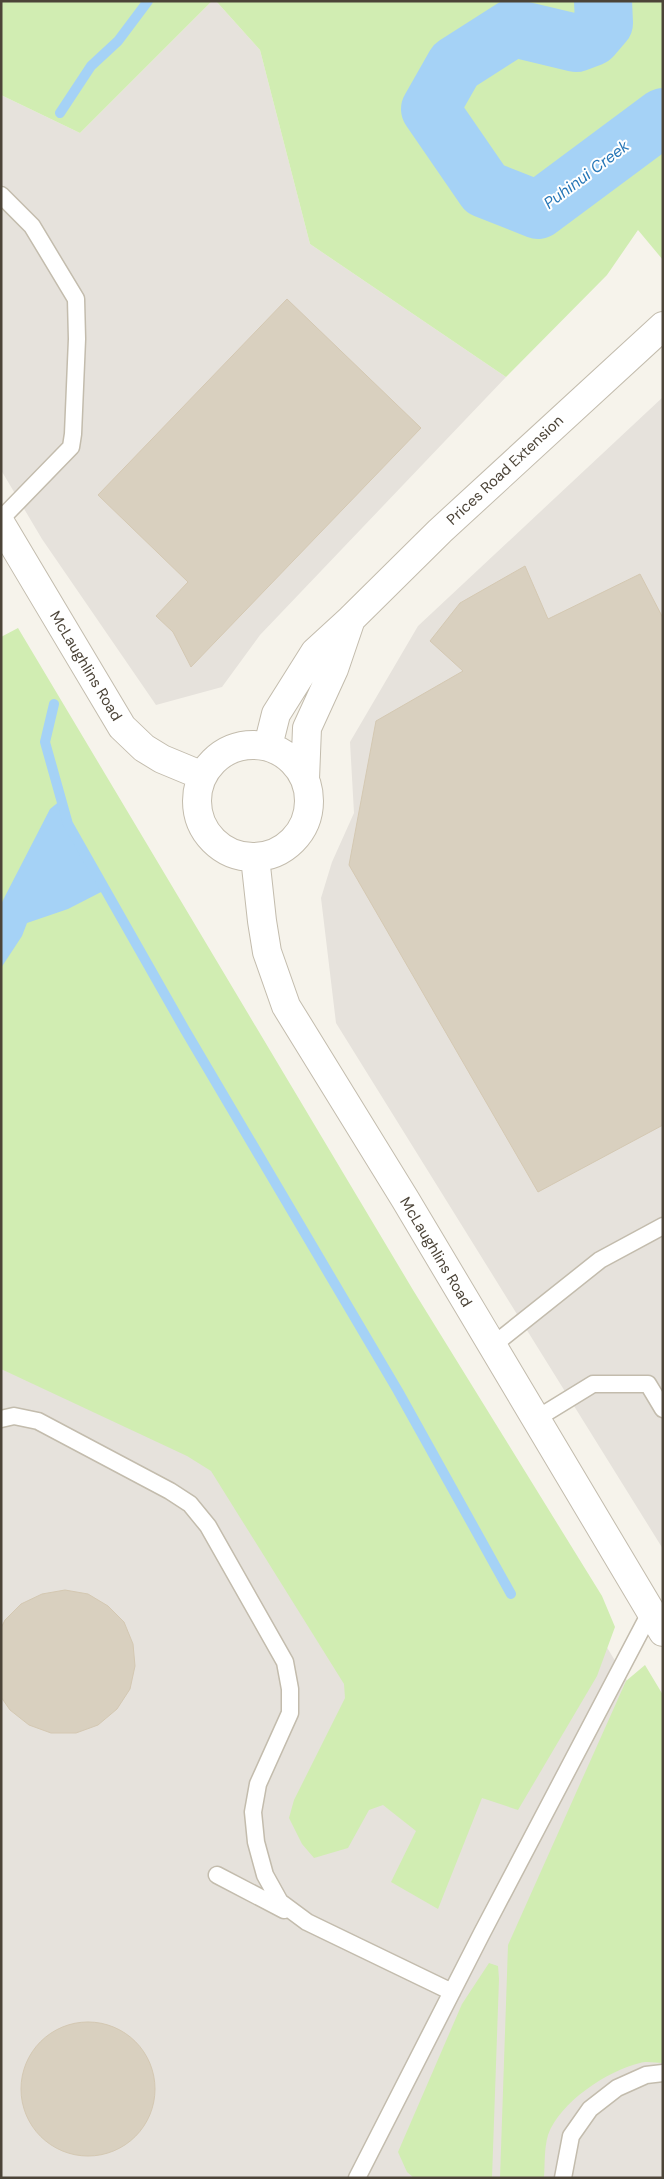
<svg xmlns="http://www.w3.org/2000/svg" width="664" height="2179" font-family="'DM Sans',sans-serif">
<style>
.industrial{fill:#e6e2dc}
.green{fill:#d1edb2}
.water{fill:#a5d2f6}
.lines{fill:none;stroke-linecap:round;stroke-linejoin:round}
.stream{stroke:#a5d2f6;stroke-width:10}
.river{stroke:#a5d2f6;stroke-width:58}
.building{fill:#d9d0bf;stroke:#d4c8b2}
.lane-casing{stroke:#c3bcad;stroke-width:19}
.street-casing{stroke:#c3bcad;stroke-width:30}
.lane{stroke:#fff;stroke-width:16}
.street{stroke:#fff;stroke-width:28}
.labels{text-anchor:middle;stroke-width:4;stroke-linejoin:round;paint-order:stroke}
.street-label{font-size:15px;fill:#4c4438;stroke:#fff}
.water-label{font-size:16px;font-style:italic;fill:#2777b7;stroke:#fff}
</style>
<rect width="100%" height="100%" fill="#f6f3eb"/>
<path class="industrial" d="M212,1H216L260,50L310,244L506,377L260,635L222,687L156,705L42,539L1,470V95L80,133Z
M663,397V1549L336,1023L321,898L332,862L354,813L350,742L418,626Z
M1,646L663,1740V2178H1Z"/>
<path class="green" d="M1,1H212L80,133L1,95Z
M216,1H663V260L638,230L607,275L506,377L310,244L260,50Z
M18,628L413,1290L602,1596L615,1627L597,1676L518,1810L482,1798L438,1909L391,1882L416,1831L383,1805L369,1810L348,1848L314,1858L302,1844L289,1818L294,1800L345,1698L344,1684L211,1471L187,1456L1,1369V637Z
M645,1665L663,1695V2063C656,2063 646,2061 640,2063C607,2071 560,2102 548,2135C544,2149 545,2164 544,2178H500L508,1945L626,1681Z
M489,1963L498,1966L499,1979L492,2178H414L407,2172L398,2152L462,2004Z"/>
<path class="water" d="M61,800L68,824L105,890L68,909L27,923L22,936L1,968V904L50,809Z"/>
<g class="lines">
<path class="stream" d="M60,113L91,66L118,41L148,1
M54,704L45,742L68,824L185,1030L398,1391L511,1594"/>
<path class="river" d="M603,1L604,23L592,37L576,43L513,28L455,65L430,109L485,189L538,210L663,117"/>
</g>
<path class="building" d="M287,299L421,428L191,667L173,632L156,616L188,582L98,495Z
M525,566L548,619L640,574L663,618V1125L538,1192L349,865L376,721L463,671L430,641L460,603Z
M65,1590L88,1594L108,1606L124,1622L133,1644L135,1666L130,1689L117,1709L98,1725L76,1733H51L29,1725L10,1710L1,1697V1628L5,1620L21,1604L42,1594Z
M21 2089a67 67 0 1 1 134 0a67 67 0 1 1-134 0Z"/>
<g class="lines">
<g class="lane-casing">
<path id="lane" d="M1,195L32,226L76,299L77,339L73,434L71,447L1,519
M492,1346L600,1260L663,1226
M1,1419L14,1416L38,1421L170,1491L190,1504L208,1526L285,1662L290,1689V1713L258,1784L253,1812L256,1842L265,1875L280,1902L307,1922L452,1992
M536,1419L593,1384H648L663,1409
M217,1875L284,1910
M357,2178L482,1933L651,1611
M563,2178L571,2136L590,2109L617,2088L646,2075L663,2073"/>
</g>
<g class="street-casing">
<path id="street" d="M1,524L122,727L144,748L162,759L203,776
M351,619L440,531L663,326
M197 801a56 56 0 1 1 112 0a56 56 0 1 1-112 0Z
M268,746L276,714L315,652L351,619L334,669L307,728L305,779
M255,857L262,921L267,952L286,1006L405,1199L663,1632"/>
</g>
<use href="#lane" class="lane"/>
<use href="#street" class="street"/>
</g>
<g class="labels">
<g class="street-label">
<text transform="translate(505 470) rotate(-43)" y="5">Prices Road Extension</text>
<text transform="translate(86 666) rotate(59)" y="5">McLaughlins Road</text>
<text transform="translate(436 1252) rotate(59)" y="5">McLaughlins Road</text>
</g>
<g class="water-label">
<text transform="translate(586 174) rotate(-37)" y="6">Puhinui Creek</text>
</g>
</g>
<rect width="664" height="2179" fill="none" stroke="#4c4438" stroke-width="5"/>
</svg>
